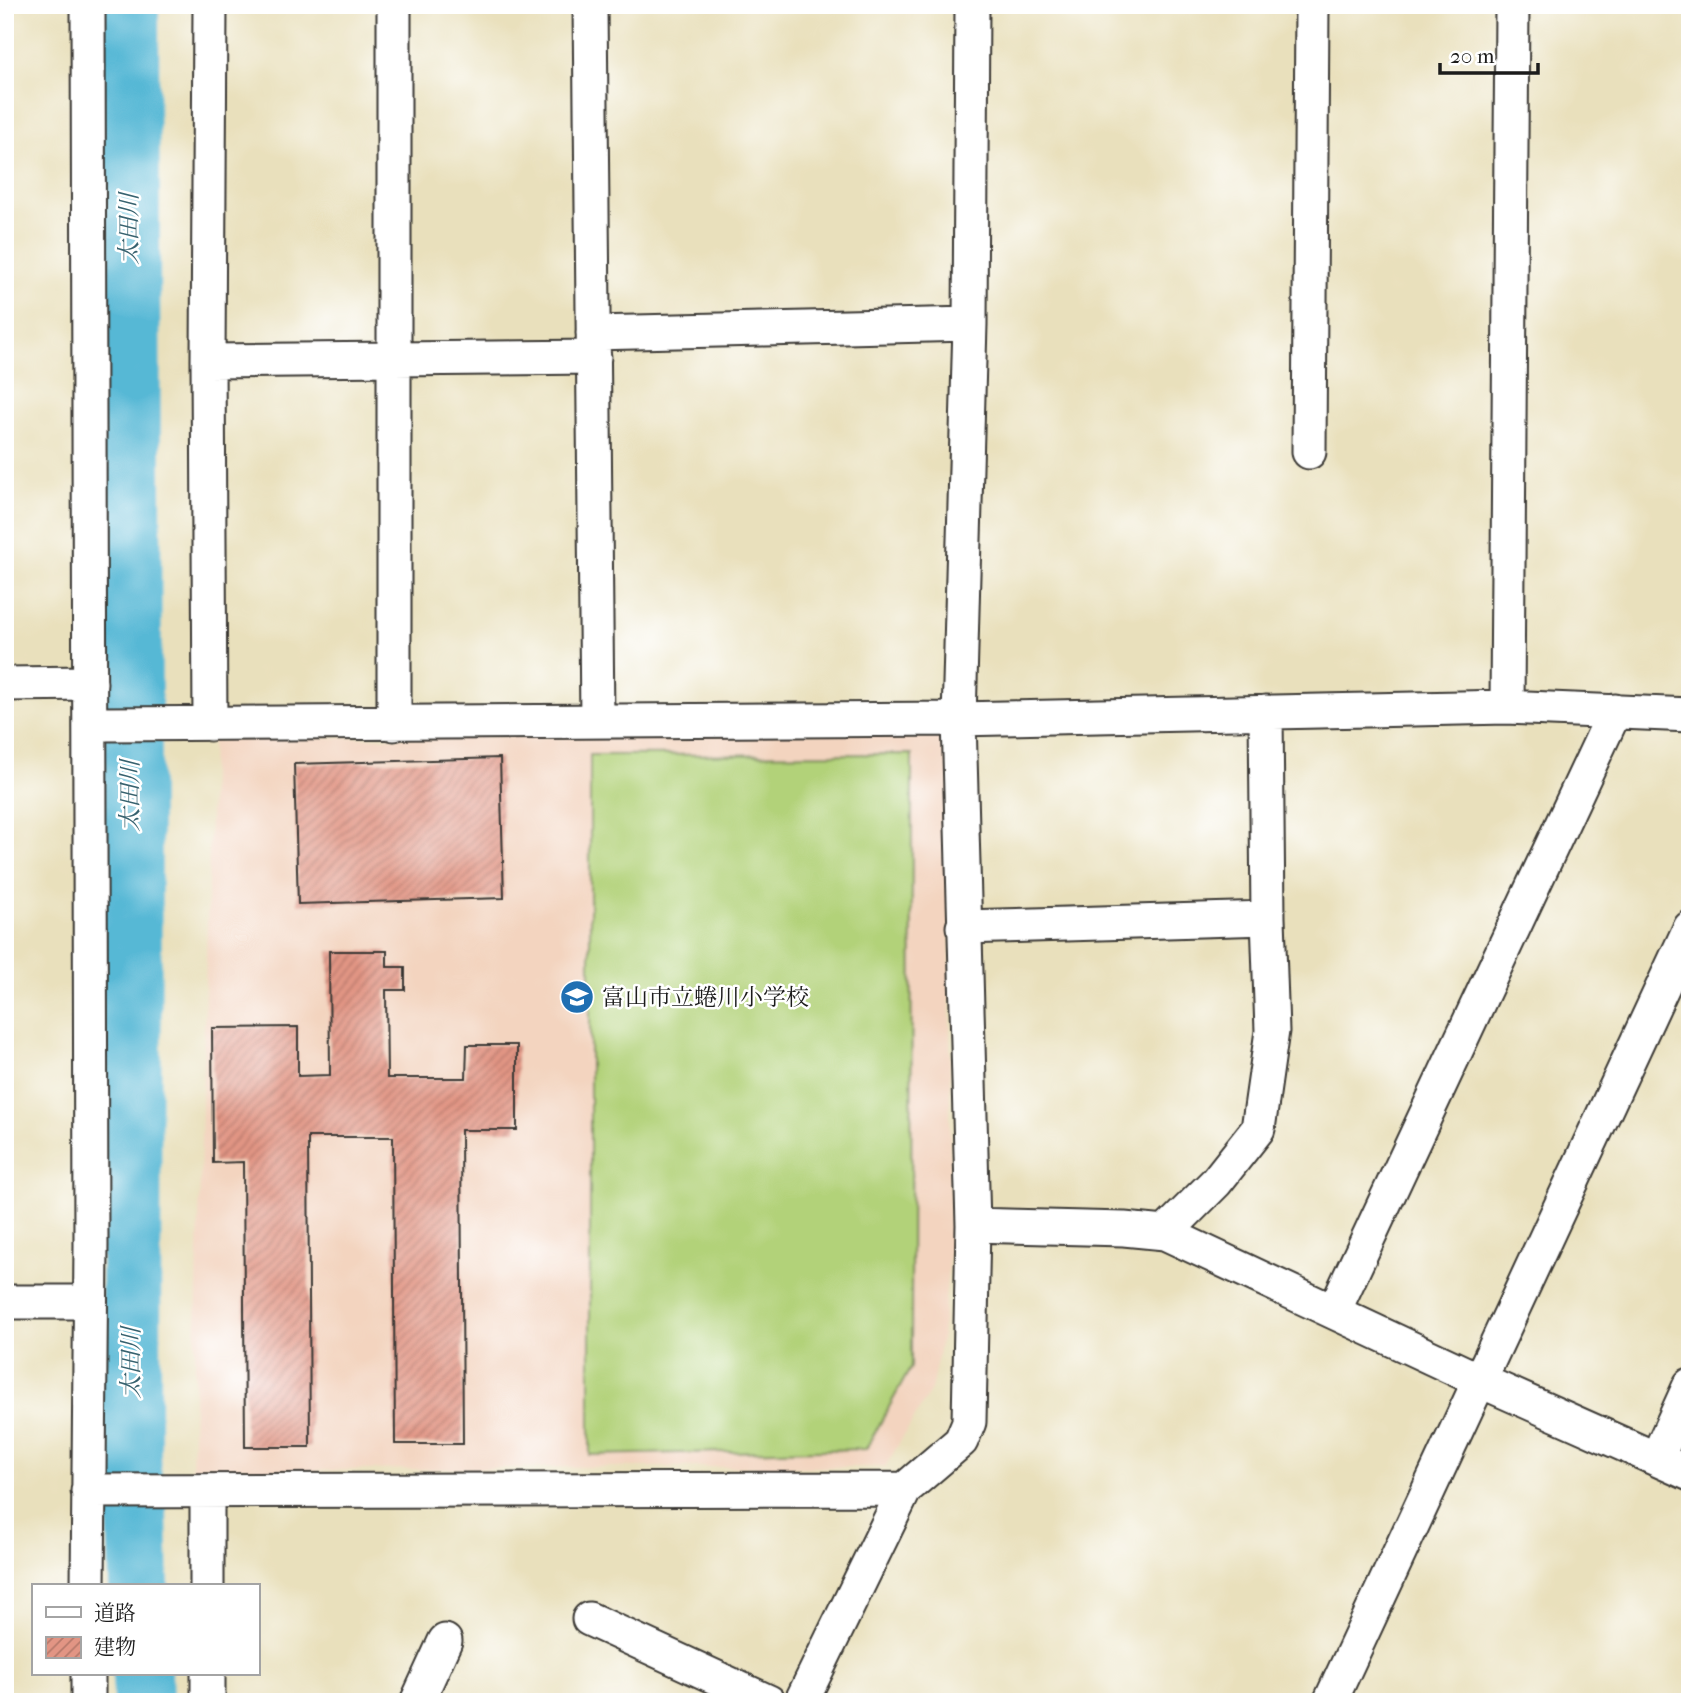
<svg xmlns="http://www.w3.org/2000/svg" width="1695" height="1707" font-family="'IM FELL French Canon','Noto Serif JP',serif">
<style>
.built{fill:#f3d4bf}
.pitch{fill:#b2d279;stroke:#67774a;stroke-width:2}
.lines{fill:none;stroke-linecap:round;stroke-linejoin:round}
.river{stroke:#57b8d5;stroke-width:60}
.building{fill:url(#building-hatch)}
.minor-casing{stroke:#3b3934;stroke-width:37}
.minor{stroke:#fff;stroke-width:33}
.labels{text-anchor:middle;stroke-width:5;stroke-linejoin:round;paint-order:stroke}
.poi-label{font-size:23px;fill:#1c1c1c;stroke:#fff;text-anchor:start}
.water-label{font-size:24px;font-style:italic;fill:#37626f;stroke:#fff}
</style>
<defs>
<pattern id="building-hatch" width="6" height="6" patternUnits="userSpaceOnUse" patternTransform="scale(1.75)"><rect width="6" height="6" fill="#e29584"/><path d="M-1 1l2-2M0 6l6-6M5 7l2-2" fill="none" stroke="#b6796b"/></pattern>
</defs>
<rect width="100%" height="100%" fill="#fff"/>
<filter id="ink" filterUnits="userSpaceOnUse"><feTurbulence type="fractalNoise" baseFrequency=".0143" numOctaves="2"/><feDisplacementMap in="SourceGraphic" scale="14" xChannelSelector="R" yChannelSelector="G"/><feConvolveMatrix kernelMatrix="1 2 1 2 8 2 1 2 1" color-interpolation-filters="sRGB"/></filter>
<filter id="wash" filterUnits="userSpaceOnUse"><feTurbulence type="fractalNoise" baseFrequency=".00686" numOctaves="4" result="noise"/><feDisplacementMap in="SourceGraphic" scale="28" xChannelSelector="R" yChannelSelector="G"/><feGaussianBlur stdDeviation="1.57" result="paint"/><feColorMatrix in="noise" values="0 0 0 0 0 0 0 0 0 0 0 0 0 0 0 0 0 1.4 0 .05"/><feComposite in="paint" operator="in"/></filter>
<g filter="url(#wash)">
<rect width="100%" height="100%" fill="#e9e0bc"/>
<path class="built" d="M934,732L950,748V1246L942,1335L931,1390L885,1467H578L192,1472L212,739Z"/>
<path class="pitch" d="M912,754L911,1367L866,1449L590,1455V755Z"/>
<g class="lines">
<path class="river" d="M129,5L132,707L131,1470L137,1511L139,1586
M142,1674L143,1702"/>
</g>
<g id="blocks">
<path class="building" d="M500,758L504,898L298,904L294,764Z
M329,951H387V967H405V990H386L387,1078H466L467,1045H517V1130H461L463,1444H395L393,1137H308L310,1447H245L243,1162L213,1163L212,1028L298,1027V1076L330,1075Z"/>
</g>
</g>
<g filter="url(#ink)">
<use href="#blocks" fill-opacity="0" stroke="#3b3934" stroke-width="2"/>
<g class="lines">
<g class="minor-casing">
<path id="minor" d="M88,5L91,1244L88,1586
M210,5L208,361L210,724
M394,5V724
M590,5L597,721
M593,333L970,324
M208,361L594,357
M1309,452L1312,5
M5,684L90,683
M1507,707L1512,5
M90,727L103,724L959,719L1507,707L1690,715
M963,927L1268,918L1266,712
M973,1225L1124,1229L1165,1233L1481,1381L1690,1474
M1165,1233L1216,1182L1258,1129L1272,1031L1268,918
M5,1302H90
M1334,1311L1615,711
M1657,1458L1690,1385
M88,1491L905,1489L961,1441L969,1422L973,1225L959,719L970,324L972,5
M207,1492V1586
M589,1619L769,1702
M208,1674V1702
M88,1702V1674
M417,1702L445,1641
M801,1702L905,1489
M1330,1702L1690,928"/>
</g>
<use href="#minor" class="minor"/>
</g>
</g>
<defs>
<g id="school-disc" transform="scale(1.75)"><circle r="9.5" fill="#1f6fb2" stroke="#fff"/><path d="M0-5L7-2L0 1L-7-2ZM-4 1L0 2.5L4 1V4Q0 6-4 4Z" fill="#fff"/></g>
</defs>
<g fill-rule="evenodd">
<use href="#school-disc" x="577" y="997"/>
</g>
<g class="labels">
<g class="poi-label">
<text x="602" y="1005">富山市立蜷川小学校</text>
</g>
<g class="water-label">
<text transform="translate(129 229) rotate(-90)" y="8">太田川</text>
<text transform="translate(130 796) rotate(-90)" y="8">太田川</text>
<text transform="translate(131 1363) rotate(-90)" y="8">太田川</text>
</g>
</g>
<rect width="1695" height="1707" fill="none" stroke="#fff" stroke-width="28"/>
<rect x="32" y="1584" width="228" height="91" fill="#ffffff" stroke="#a4a4a4" stroke-width="2"/>
<rect x="46" y="1607" width="35" height="10" fill="#ffffff" stroke="#a4a4a4" stroke-width="2"/>
<text x="94" y="1620" font-size="21" fill="#1c1c1c">道路</text>
<rect x="46" y="1637" width="35" height="21" fill="url(#building-hatch)" stroke="#a4a4a4" stroke-width="2"/>
<text x="94" y="1654" font-size="21" fill="#1c1c1c">建物</text>
<path d="M1440 63v10h98v-10" fill="none" stroke="#1c1c1c" stroke-width="3.5"/>
<text x="1450" y="63" font-size="21" fill="#1c1c1c" stroke="#ffffff" stroke-width="5" paint-order="stroke">20 m</text>
</svg>
